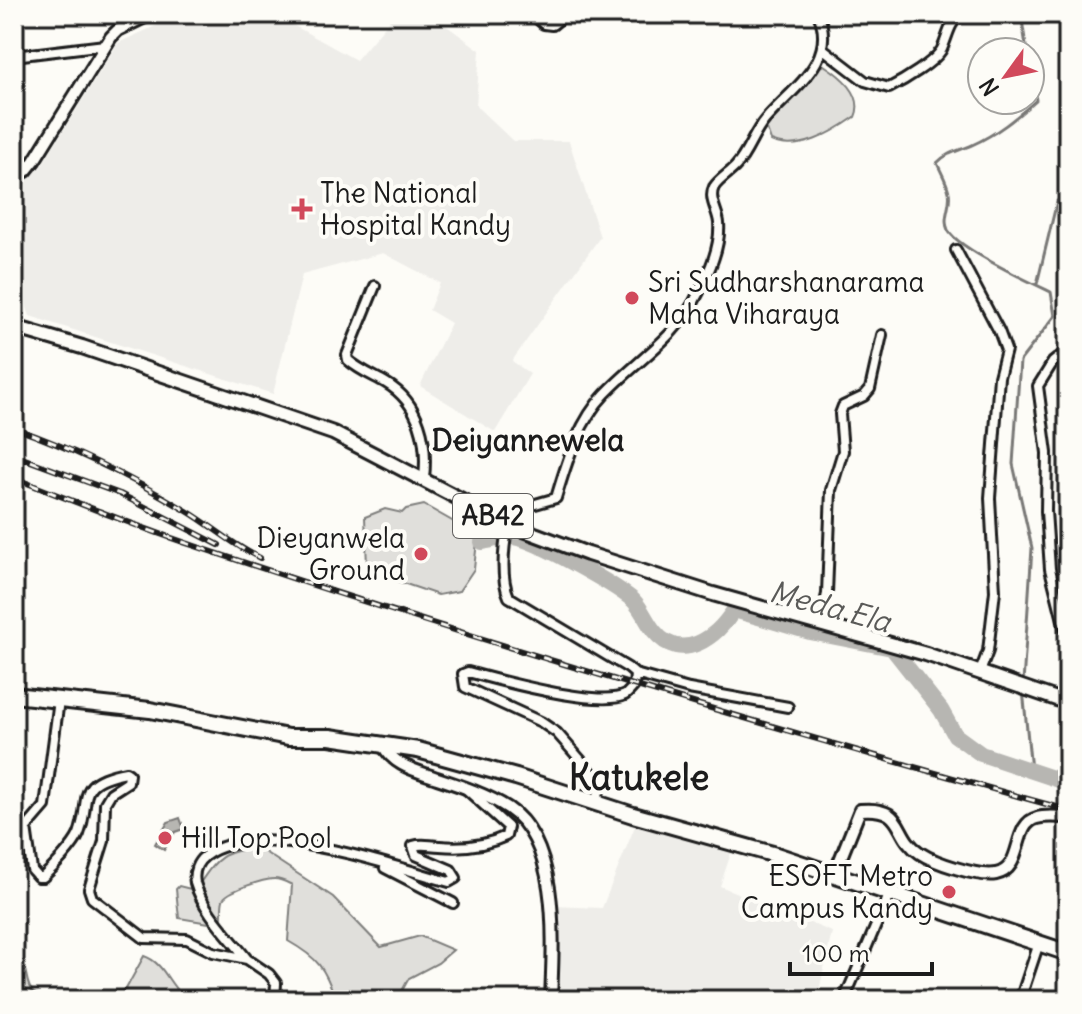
<svg xmlns="http://www.w3.org/2000/svg" width="1082" height="1014" font-family="Delius,sans-serif">
<style>
.built{fill:#eeede9}
.green{fill:#e0dfdb;stroke:#7e7e7c;stroke-width:2}
.water{fill:#b7b6b2;stroke:#797876;stroke-width:2}
.lines{fill:none;stroke-linecap:round;stroke-linejoin:round}
.stream{stroke:#797876;stroke-width:3}
.river{stroke:#b7b6b2;stroke-width:16}
.minor-casing{stroke:#1c1c1c;stroke-width:14}
.tertiary-casing{stroke:#1c1c1c;stroke-width:16}
.primary-casing{stroke:#1c1c1c;stroke-width:18}
.trunk-casing{stroke:#1c1c1c;stroke-width:20}
.minor{stroke:#fdfcf7;stroke-width:8}
.tertiary{stroke:#fdfcf7;stroke-width:10}
.primary{stroke:#fdfcf7;stroke-width:12}
.trunk{stroke:#fdfcf7;stroke-width:14}
.rail-casing{stroke:#1c1c1c;stroke-width:6}
.rail{stroke:#fdfcf7;stroke-width:3;stroke-dasharray:9;stroke-linecap:butt}
.poi-dot{fill:#d1495b;stroke:#fdfcf7;stroke-width:3}
.labels{text-anchor:middle;stroke-width:8;stroke-linejoin:round;paint-order:stroke}
.shield{fill:#fdfcf7;stroke:#605f5e;stroke-width:2}
.shield-label{font-size:26px;font-weight:bold;fill:#1c1c1c}
.poi-label{font-size:28px;fill:#1c1c1c;stroke:#fdfcf7;text-anchor:start}
.neighbourhood-label{font-size:30px;font-weight:bold;fill:#1c1c1c;stroke:#fdfcf7}
.water-label{font-size:30px;font-style:italic;fill:#5a5a58;stroke:#fdfcf7}
.district-label{font-size:36px;font-weight:bold;fill:#1c1c1c;stroke:#fdfcf7}
</style>
<rect width="100%" height="100%" fill="#fdfcf7"/>
<filter id="ink" filterUnits="userSpaceOnUse"><feTurbulence type="fractalNoise" baseFrequency=".0125" numOctaves="2"/><feDisplacementMap in="SourceGraphic" scale="16" xChannelSelector="R" yChannelSelector="G"/><feConvolveMatrix kernelMatrix="1 2 1 2 8 2 1 2 1" color-interpolation-filters="sRGB"/></filter>
<g filter="url(#ink)">
<path class="built" d="M182,14H273L356,60L395,14H430L480,50L476,106L513,141H569L600,237L512,361L530,374L495,432L420,386L451,323L429,310L440,283L383,253L302,275L273,394L30,316L14,272V180L40,168L118,43Z
M635,826L731,853L720,886L832,932L817,1000H551L553,906L602,908Z"/>
<path class="green" d="M824,65C841,76 865,95 855,117C832,133 799,153 771,141L765,124L817,68Z
M424,505L468,530L477,541L474,569L459,591L438,595L394,580L367,566L365,517L385,509L402,513L406,509Z
M257,847L333,897L381,947L420,936L453,950L438,963L409,978L397,1000H336C325,968 318,958 288,941L292,885C286,882 281,879 274,879C265,879 225,891 223,900C221,907 223,915 221,925L179,918L176,889L179,886L195,890C217,859 217,853 257,847Z
M144,956C171,965 169,1000 199,1000C208,999 217,997 226,995L227,1000H14V972L22,966L25,969C27,976 27,988 34,993C50,1002 109,995 126,989Z"/>
<path class="water" d="M180,818L184,829L175,832L164,850L155,844L168,822Z"/>
<g class="lines">
<path class="stream" d="M1021,14L1027,52
M1037,284L1057,201L1068,202
M1023,683L1032,548L1013,464L1020,361L1055,316L1051,292C1030,282 958,249 948,230C942,217 952,205 949,192C947,182 941,172 937,163C947,152 959,151 972,145C997,134 1016,118 1036,100L1030,68
M1023,690L1031,770"/>
<path class="river" d="M482,542C491,541 503,536 513,537C535,539 615,585 633,600C642,609 646,621 654,631C681,665 717,637 734,610L810,632L892,648L941,710L955,735L981,754L1068,783"/>
<g class="minor-casing">
<path id="minor" d="M822,48L865,81L889,88C903,81 935,62 942,49C948,36 949,24 960,14
M14,56L105,45
M956,250L999,331L1006,350L999,377L990,498L995,591L988,651L980,672
M375,286L347,355L348,360C359,370 374,376 386,383C420,403 428,442 424,478
M1068,350L1053,362L1038,386L1047,453L1046,511L1050,569L1068,640
M494,516L556,498C567,462 578,422 605,394C638,359 677,338 699,292C709,272 721,246 719,223C718,211 708,199 714,187C719,179 730,173 736,166C748,153 753,134 765,120C791,89 839,61 818,14
M508,524C504,545 500,577 509,597L628,668L635,674L634,686C631,689 628,693 625,695C600,708 497,680 468,672L463,674L465,687L541,722L557,733L592,773L598,787L599,804
M820,624L827,594L831,490L843,451L840,414L843,406L864,396L870,389L882,335
M635,674L689,689L788,707
M59,700L45,806L26,828L32,870L38,877H43C53,868 74,846 79,834C92,798 73,782 126,772L129,774L128,782L111,793L105,803L104,841L89,889L92,898L144,938L187,939L213,952L247,959L269,974L276,983L275,1000
M385,868L453,903
M247,959C229,936 203,911 195,883C193,872 197,862 205,856C256,817 392,866 449,882L456,878L451,870L416,855L413,846C423,843 430,846 440,846C463,848 485,846 506,836L508,827L465,788
M844,1000L889,895
M1020,1000L1039,943"/>
</g>
<g class="tertiary-casing">
<path id="tertiary" d="M534,14L544,23L552,24L564,14
M14,176L26,171L34,161L111,37L118,30L151,14
M383,745C393,765 414,770 434,777C458,785 486,794 508,808C561,843 553,944 551,1000
M834,875L860,810C907,806 892,835 920,853C935,863 978,877 996,874C1024,869 1012,824 1037,818C1046,815 1059,817 1068,817"/>
</g>
<g class="primary-casing">
<path id="primary" d="M14,327L82,347L333,433L508,524L588,554L713,594L926,654L1068,703"/>
</g>
<g class="trunk-casing">
<path id="trunk" d="M14,695L150,710L288,737H330L418,750L516,777L633,815L776,855L1068,953"/>
</g>
<use href="#minor" class="minor"/>
<use href="#tertiary" class="tertiary"/>
<use href="#primary" class="primary"/>
<use href="#trunk" class="trunk"/>
<g class="rail-casing">
<path id="rail" d="M14,428C75,449 132,478 187,511C212,526 234,546 260,558
M14,455L120,494L219,545
M14,478C74,501 134,526 195,546C483,643 775,729 1068,810"/>
</g>
<use href="#rail" class="rail"/>
</g>
</g>
<g class="poi-dot">
<path d="M298 197h8v8h8v8h-8v8h-8v-8h-8v-8h8z"/>
<circle cx="632" cy="298" r="8"/>
<circle cx="421" cy="554" r="8"/>
<circle cx="165" cy="838" r="8"/>
<circle cx="949" cy="892" r="8"/>
</g>
<g class="labels">
<rect class="shield" x="453" y="494" width="80" height="44" rx="6"/>
<g class="shield-label">
<text x="493" y="525">AB42</text>
</g>
<g class="poi-label">
<text x="320" y="203">The National<tspan x="320" dy="32">Hospital Kandy</tspan></text>
<text x="648" y="292">Sri Sudharshanarama<tspan x="648" dy="32">Maha Viharaya</tspan></text>
<text x="405" y="548" text-anchor="end">Dieyanwela<tspan x="405" dy="32">Ground</tspan></text>
<text x="181" y="848">Hill Top Pool</text>
<text x="933" y="886" text-anchor="end">ESOFT Metro<tspan x="933" dy="32">Campus Kandy</tspan></text>
</g>
<g class="neighbourhood-label">
<text x="528" y="451">Deiyannewela</text>
</g>
<g class="water-label">
<text transform="translate(830 607) rotate(15)" y="10">Meda Ela</text>
</g>
<g class="district-label">
<text x="639" y="790">Katukele</text>
</g>
</g>
<rect width="1082" height="1014" fill="none" stroke="#fdfcf7" stroke-width="48"/>
<rect x="24" y="24" width="1034" height="966" fill="none" stroke="#1c1c1c" stroke-width="3" filter="url(#ink)"/>
<g transform="translate(1006 76) rotate(237)"><circle r="38" fill="#fdfcf7" stroke="#a3a29f" stroke-width="2"/>
<path d="M0-6L14 30L0 20L-14 30Z" fill="#d1495b"/>
<text y="-12" font-size="22" font-weight="bold" text-anchor="middle" fill="#1c1c1c">N</text>
</g>
<path d="M790 962v12h142v-12" fill="none" stroke="#1c1c1c" stroke-width="4"/>
<text x="802" y="962" font-size="24" fill="#1c1c1c" stroke="#fdfcf7" stroke-width="6" paint-order="stroke">100 m</text>
</svg>
